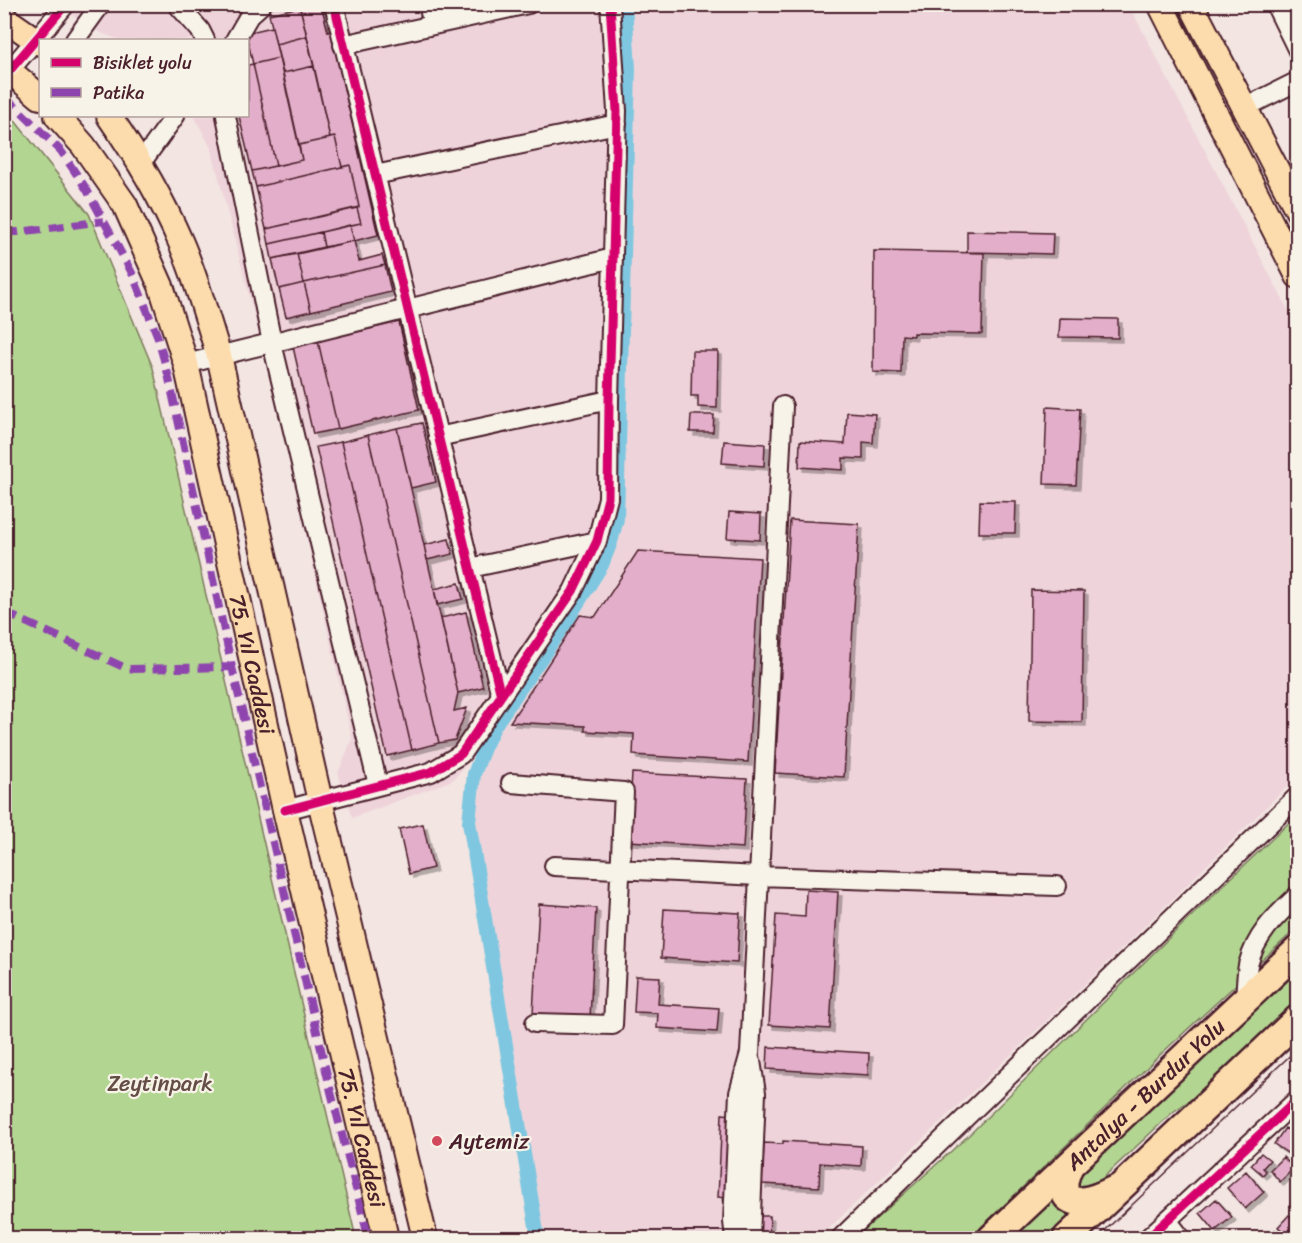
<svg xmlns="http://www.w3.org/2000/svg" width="1302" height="1243" font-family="Sriracha,sans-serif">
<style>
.built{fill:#eed4da}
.green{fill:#b2d691;stroke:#7e7a5e;stroke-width:1.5}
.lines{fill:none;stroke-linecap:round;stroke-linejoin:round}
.canal{stroke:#7fc7e0;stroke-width:14}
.building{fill:#e3aec9;stroke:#4a1f2b;stroke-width:1.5;filter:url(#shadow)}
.minor-casing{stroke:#4a1f2b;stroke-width:22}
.major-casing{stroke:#4a1f2b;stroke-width:28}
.highway-casing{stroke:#4a1f2b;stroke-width:32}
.minor{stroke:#f7f3e8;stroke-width:18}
.major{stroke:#fcdcac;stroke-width:24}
.highway{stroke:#fcdcac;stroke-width:27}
.tram{stroke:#4a1f2b;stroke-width:1.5}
.quiet{stroke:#8e44ad;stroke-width:8;stroke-dasharray:15 8;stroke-linecap:butt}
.cycleway-casing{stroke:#f7f3e8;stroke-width:13}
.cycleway{stroke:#d6006c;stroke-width:9}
.poi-dot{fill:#d1495b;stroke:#f7f3e8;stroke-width:2}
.labels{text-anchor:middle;stroke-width:4.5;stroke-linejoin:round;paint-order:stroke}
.street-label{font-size:22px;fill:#4a1f2b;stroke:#f7f3e8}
.park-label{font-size:22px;fill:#644d44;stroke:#f7f3e8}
.poi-label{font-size:22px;fill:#4a1f2b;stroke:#f7f3e8;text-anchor:start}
</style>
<defs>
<filter id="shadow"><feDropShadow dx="4" dy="4" stdDeviation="0" flood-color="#0004"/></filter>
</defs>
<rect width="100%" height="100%" fill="#f3e5e2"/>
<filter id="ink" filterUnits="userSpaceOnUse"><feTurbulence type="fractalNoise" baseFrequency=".0167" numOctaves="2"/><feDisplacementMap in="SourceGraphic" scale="12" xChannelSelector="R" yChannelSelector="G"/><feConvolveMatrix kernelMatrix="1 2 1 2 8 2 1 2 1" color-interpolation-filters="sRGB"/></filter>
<g filter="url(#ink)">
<path class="built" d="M56,5H1129L1297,327V777L1103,967L819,1238H538L469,799L479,750L453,780L352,818L338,773L352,739L273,388L211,148L194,116H248V40H119L97,31Z"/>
<path class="green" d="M5,111L12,117L89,214L153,368L356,1238H5Z
M1297,815V928L1161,1054L970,1238H855L969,1135L1181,926Z
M1297,959V1003L1239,1066L1173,1112L1089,1191L1082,1193L1072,1180Z
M1052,1189L1080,1212L1052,1238H1003Z"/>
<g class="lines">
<path class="canal" d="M538,1238L469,822L474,774L484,748L495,725L566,622L602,565L611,542L617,519L629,69L625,4"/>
</g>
<path class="building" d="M309,4H321L328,32L331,31L378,235L354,241L350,225L361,223L357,208L359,207L350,165L342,167L335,137L330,138L300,7Z
M300,7L307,36L276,44L269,14Z
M272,27L279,58L253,64L246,33Z
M307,36L314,66L283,73L276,44Z
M279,58L302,160L276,166L253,64Z
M253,64L276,166L252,171L239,116H248V65Z
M314,66L330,138L299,145L283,73Z
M335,137L342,167L256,187L252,171L302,160L299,145Z
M350,165L359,207L266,229L256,187Z
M357,208L361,223L269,244L266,229Z
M350,225L354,241L324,247L321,232Z
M967,231L1053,233L1052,254L967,252Z
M321,232L324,247L272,259L269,244Z
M354,241L359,261L382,255L385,265L304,283L297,254Z
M874,251L984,253L982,334L913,333V336L902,335L901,373L873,372Z
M297,254L304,283L279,289L272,259Z
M385,265L391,292L311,311L304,283Z
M304,283L311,311L286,317L279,289Z
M1060,318L1118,319V338L1059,337Z
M399,322L419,410L338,429L318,341Z
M318,341L338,429L313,434L293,347Z
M692,351H718L717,408L698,407V396H691Z
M1047,407L1080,409L1076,485L1044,484Z
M847,412L875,414L873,443L863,442V459L843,458V470L799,467L800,441L845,444Z
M691,415H714L713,432H690Z
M422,423L436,482L411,488L397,428Z
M397,428L458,693L454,711L467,708L455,740L439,743L368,435Z
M368,435L439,743L412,750L341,442Z
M724,441L765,444L764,466L722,463Z
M341,442L412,750L387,756L316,447Z
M980,501L1016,502L1015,533H979Z
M729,512L761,514L760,540L727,538Z
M790,520L859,524L844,777L775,773Z
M449,539L453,554L427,560L424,545Z
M638,551L760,558L748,762L633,755L634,734L585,731V726L510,722L580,615L595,617Z
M459,583L463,599L437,605L434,589Z
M1031,590L1084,591L1082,722L1029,721Z
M466,612L483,687L458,693L441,618Z
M632,773L747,779L743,848L628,841Z
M423,824L433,868L409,874L399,829Z
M806,890L838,892L830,1029L769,1025L776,915L805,917Z
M539,904L596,908L590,1018L533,1014Z
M664,909L740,913L737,963L661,958Z
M636,976L660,977L658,1004L719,1008L717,1032L657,1028L658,1013L634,1012Z
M768,1047L869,1053L868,1075L767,1069Z
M722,1114L733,1115L728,1198L718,1197Z
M1285,1128L1298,1136V1160L1274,1144Z
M783,1141L862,1146L861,1166L820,1163L819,1187L762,1184L764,1143L783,1144Z
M1261,1153L1270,1160L1263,1168L1266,1171L1263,1175L1251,1165Z
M1283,1157L1294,1168L1280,1182L1270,1170Z
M1246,1171L1264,1192L1245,1209L1227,1188Z
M1297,1192L1298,1193V1209L1290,1205Z
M1216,1199L1232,1217L1215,1231L1200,1213Z
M1289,1215L1298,1222V1238H1291L1278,1227Z
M760,1216H770L769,1238H758Z
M1275,1230L1284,1238H1267Z"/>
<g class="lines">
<g class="minor-casing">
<path id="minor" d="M177,4L200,30L205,40
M334,4L501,696
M428,4L433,25
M1275,4L1298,51
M75,40L101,4
M235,40L249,16L262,4
M343,45L528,4
M10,70L66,4
M1244,108L1298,81
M226,116L272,343L378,785
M141,163L175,116
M375,175L617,124
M186,364L613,258
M438,437L609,400
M470,568L597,541
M511,783L624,792L613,1025L535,1023
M285,810L431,772L461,754L573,591L597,541L608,498L609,400L617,111L610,4
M554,866L759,876L1057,886
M1245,999C1246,988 1246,976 1248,965C1256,934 1276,916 1298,895
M1167,1220L1181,1238
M735,1238L733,1222L739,1093L750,1053L783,406
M750,1238L756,1093L751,1061
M841,1238L1298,796
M1148,1238L1298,1099"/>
</g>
<g class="major-casing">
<g id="major">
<path d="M1160,4L1298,276"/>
<path d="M1191,4L1298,211"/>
<path d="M4,18L40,43"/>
<path d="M4,66L40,97"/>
<path id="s1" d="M57,116L83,145L125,205L161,286L186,364L285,810L386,1238"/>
<path d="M109,116C136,155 162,199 181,243C197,280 207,318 219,356L320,801L425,1238"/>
</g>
</g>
<g class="highway-casing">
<g id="highway">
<path d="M1069,1166C1067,1172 1064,1178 1064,1184C1063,1214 1100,1197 1114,1190"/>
<path id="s2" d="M992,1238L1298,950"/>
<path d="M1067,1238L1298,1019"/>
</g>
</g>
<use href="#minor" class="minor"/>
<use href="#major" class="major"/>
<use href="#highway" class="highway"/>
<path class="tram" d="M1097,1238L1298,1048"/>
<path class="quiet" d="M4,98L14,105L61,151L87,190L132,273L157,335L168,374L232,667L331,1092L366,1228L365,1238
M4,232H18L104,221
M4,612L128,669L232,667"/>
<g class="cycleway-casing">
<path id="cycleway" d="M334,4L501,696
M10,70L66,4
M285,810L431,772L461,754L573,591L597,541L608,498L609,400L617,111L610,4
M1148,1238L1298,1099"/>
</g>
<use href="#cycleway" class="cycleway"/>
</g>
</g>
<circle class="poi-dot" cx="437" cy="1141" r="6"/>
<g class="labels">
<g class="street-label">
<text dy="8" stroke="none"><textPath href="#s1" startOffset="590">75. Yıl Caddesi</textPath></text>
<text dy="8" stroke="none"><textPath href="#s2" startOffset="210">Antalya - Burdur Yolu</textPath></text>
<text dy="8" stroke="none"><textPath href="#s1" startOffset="1076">75. Yıl Caddesi</textPath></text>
</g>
<g class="park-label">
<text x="160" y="1091">Zeytinpark</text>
</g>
<g class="poi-label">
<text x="449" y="1149">Aytemiz</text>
</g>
</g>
<rect width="1302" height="1243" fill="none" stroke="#f7f3e8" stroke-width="24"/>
<rect x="12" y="12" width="1278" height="1219" fill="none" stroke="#4a1f2b" stroke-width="2" filter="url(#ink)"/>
<rect x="39" y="39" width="210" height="78" fill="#f7f3e8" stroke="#b29e9c" stroke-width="1.5"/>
<rect x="51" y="58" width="30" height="9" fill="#d6006c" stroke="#b29e9c" stroke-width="1.5"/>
<text x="93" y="69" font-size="18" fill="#4a1f2b">Bisiklet yolu</text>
<rect x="51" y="88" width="30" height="9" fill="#8e44ad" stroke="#b29e9c" stroke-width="1.5"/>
<text x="93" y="99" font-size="18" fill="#4a1f2b">Patika</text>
</svg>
